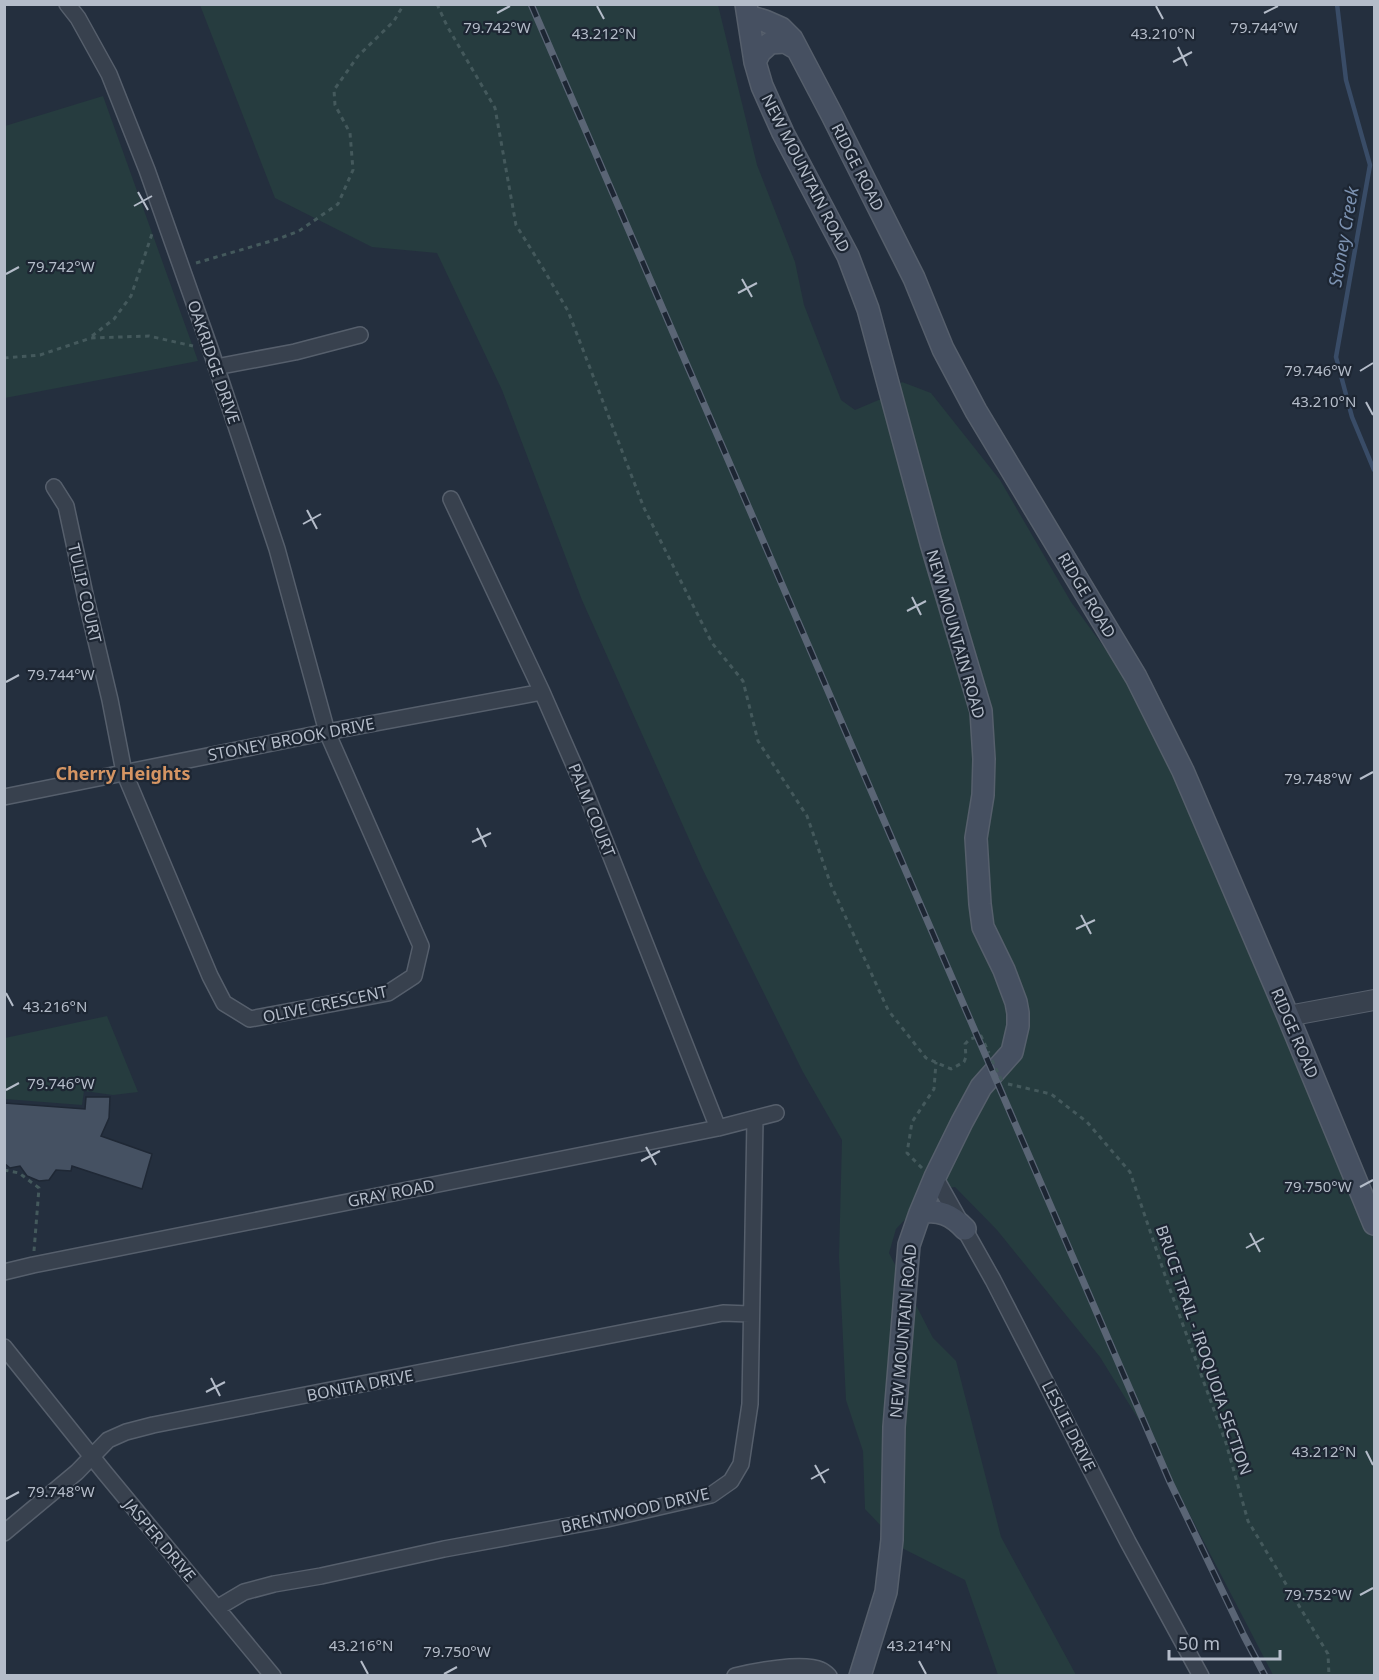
<svg xmlns="http://www.w3.org/2000/svg" width="1379" height="1680" font-family="'Noto Sans',sans-serif">
<style>
.green{fill:#263c3f}
.lines{fill:none;stroke-linecap:round;stroke-linejoin:round}
.stream{stroke:#394c67;stroke-width:4.5}
.building{fill:#455162;stroke:#1f2835;stroke-width:1.5}
.minor-casing{stroke:#565f6c;stroke-width:18}
.tertiary-casing{stroke:#565f6c;stroke-width:22}
.secondary-casing{stroke:#565f6c;stroke-width:24}
.path{stroke:#44595c;stroke-width:3;stroke-dasharray:4.5 4.5;stroke-linecap:butt}
.minor{stroke:#38414e;stroke-width:15}
.tertiary{stroke:#38414e;stroke-width:20}
.secondary{stroke:#465061;stroke-width:21}
.rail-casing{stroke:#5a6575;stroke-width:7}
.rail{stroke:#1d2633;stroke-width:4.5;stroke-dasharray:14;stroke-linecap:butt}
.path-bridge{stroke:#44595c;stroke-width:3;stroke-dasharray:4.5 4.5;stroke-linecap:butt}
.ticks{fill:none;stroke:#b4bcc9;stroke-width:2}
.labels{text-anchor:middle;stroke-width:4.5;stroke-linejoin:round;paint-order:stroke}
.street-label{font-size:16px;fill:#b4bcc9;stroke:#1d2633}
.water-label{font-size:18px;font-style:italic;fill:#7c92b1;stroke:#1d2633}
.neighbourhood-label{font-size:18px;font-weight:bold;fill:#d59563;stroke:#1d2633}
.ticks-label{font-size:15px;text-anchor:middle;fill:#b4bcc9;stroke:#1d2633;stroke-width:4.5;stroke-linejoin:round;paint-order:stroke}
</style>
<rect width="100%" height="100%" fill="#242f3e"/>
<path class="green" d="M200,5H718L757,165L795,262L804,305L841,400L855,410L881,399L902,382L931,393L1000,480L1071,602L1163,728L1374,1233V1675H1273L1150,1438L1100,1357L997,1230L955,1187L933,1190L896,1229L889,1253L933,1338L956,1361L1001,1537L1076,1675H998L965,1580L902,1548L865,1509L863,1451L846,1400L839,1257L842,1140L803,1072L702,868L582,600L502,390L437,253L372,247L275,198Z
M103,96L198,361L5,398V126Z
M107,1016L138,1092L113,1095L84,1091L82,1105L5,1099V1038Z"/>
<g class="lines">
<path class="stream" d="M1337,4L1346,80L1370,165L1336,357L1352,417L1374,470"/>
</g>
<path class="building" d="M86,1097H110L109,1118L101,1136L152,1154L142,1189L72,1166L71,1171L56,1170L49,1180L39,1181L27,1176L20,1166L10,1168L4,1163V1103L85,1109Z"/>
<g class="lines">
<g class="minor-casing">
<path id="minor" d="M216,367L295,352L360,335
M54,487L66,506L86,599L110,700L124,772L210,976L224,1003L250,1019L388,993L414,976L421,946L327,732L277,549L211,351L147,170L109,74L78,18L67,4
M451,499L542,692L584,788L718,1128
M4,797L327,732L542,692
M935,1177L993,1280L1128,1542L1201,1676
M4,1272L33,1265L718,1128L776,1113
M4,1347L105,1473L273,1676
M4,1533L77,1472L108,1440L126,1432L153,1425L723,1313L750,1314
M217,1608L244,1592L274,1584L321,1576L444,1549L607,1519L711,1495L731,1481L741,1464L750,1404L755,1119
M735,1676C754,1671 803,1662 821,1670C824,1671 827,1674 829,1676"/>
</g>
<g class="tertiary-casing">
<path id="tertiary" d="M1288,1016L1374,1000"/>
</g>
<g class="secondary-casing">
<path id="secondary" d="M746,4L755,62L762,86L783,133L848,256L868,309L931,543L981,711L984,759L983,795L976,838L980,904L983,927L1004,970L1016,1002L1018,1013V1026L1012,1052L981,1087L962,1122L935,1177L920,1213L909,1245L894,1427L892,1540L886,1592L860,1676
M748,16L765,21L781,28L792,39L832,115L914,278L943,349L976,411L1136,677L1183,771L1288,1016L1374,1224
M755,62L760,52L770,43L785,42L797,49
M920,1213C939,1209 952,1215 965,1229"/>
</g>
<path class="path" d="M437,4L447,26L495,108L516,225L544,270L568,311L644,508L712,643L743,681L758,741L807,816L831,885L888,1010L926,1058L951,1069L964,1062L966,1057L965,1044L970,1039L981,1036L989,1053
M196,263L278,239L299,231L338,204L353,170L350,133L335,105L334,90L358,56L394,21L404,4
M92,336L114,319L131,296L153,231
M4,358L40,355L91,338L149,336L193,346
M1008,1084L1051,1094L1087,1122L1130,1172L1167,1281L1226,1443L1248,1521L1328,1654L1329,1676
M922,1168L907,1153L912,1122L934,1089L936,1062
M4,1170L19,1173L39,1188L34,1251"/>
<use href="#minor" class="minor"/>
<use href="#tertiary" class="tertiary"/>
<use href="#secondary" class="secondary"/>
<g class="rail-casing">
<path id="rail" d="M531,4L1170,1482L1244,1636L1265,1676"/>
</g>
<use href="#rail" class="rail"/>
<path class="path-bridge" d="M992,1060L1003,1083"/>
</g>
<path class="ticks" d="M597,6L604,19M1156,6L1163,19M497,13L510,6M1264,13L1278,6M1178,47L1187,66M1173,62L1192,52M138,192L148,210M134,206L152,196M6,274L19,267M742,279L752,297M738,293L757,283M1360,371L1373,363M1366,402L1373,415M307,510L317,529M303,524L321,514M912,597L921,615M907,611L926,601M6,682L19,675M1360,779L1373,772M477,828L486,847M472,842L491,833M1081,915L1091,934M1076,929L1095,920M6,993L13,1006M6,1090L19,1083M646,1147L656,1165M641,1161L660,1151M1360,1187L1373,1180M1250,1233L1260,1252M1246,1248L1264,1238M211,1378L220,1396M206,1392L225,1382M1366,1451L1373,1465M815,1465L825,1483M811,1479L829,1469M6,1499L19,1492M1360,1595L1373,1588M361,1661L368,1674M919,1661L926,1674M444,1674L457,1667"/>
<g class="labels">
<g class="street-label">
<text transform="translate(858 167) rotate(63)" y="6">RIDGE ROAD</text>
<text transform="translate(806 173) rotate(63)" y="6">NEW MOUNTAIN ROAD</text>
<text transform="translate(214 362) rotate(71)" y="6">OAKRIDGE DRIVE</text>
<text transform="translate(85 593) rotate(77)" y="6">TULIP COURT</text>
<text transform="translate(1087 595) rotate(59)" y="6">RIDGE ROAD</text>
<text transform="translate(956 634) rotate(74)" y="6">NEW MOUNTAIN ROAD</text>
<text transform="translate(291 739) rotate(-11)" y="6">STONEY BROOK DRIVE</text>
<text transform="translate(592 810) rotate(68)" y="6">PALM COURT</text>
<text transform="translate(325 1004) rotate(-12)" y="6">OLIVE CRESCENT</text>
<text transform="translate(1295 1033) rotate(67)" y="6">RIDGE ROAD</text>
<text transform="translate(391 1193) rotate(-11)" y="6">GRAY ROAD</text>
<text transform="translate(903 1331) rotate(-85)" y="6">NEW MOUNTAIN ROAD</text>
<text transform="translate(1204 1350) rotate(71)" y="6">BRUCE TRAIL - IROQUOIA SECTION</text>
<text transform="translate(360 1385) rotate(-11)" y="6">BONITA DRIVE</text>
<text transform="translate(1069 1426) rotate(63)" y="6">LESLIE DRIVE</text>
<text transform="translate(635 1510) rotate(-13)" y="6">BRENTWOOD DRIVE</text>
<text transform="translate(160 1540) rotate(50)" y="6">JASPER DRIVE</text>
</g>
<g class="water-label">
<text transform="translate(1344 237) rotate(-80)" y="6">Stoney Creek</text>
</g>
<g class="neighbourhood-label">
<text x="123" y="780">Cherry Heights</text>
</g>
</g>
<g class="ticks-label">
<text x="497" y="33">79.742°W</text>
<text x="1264" y="33">79.744°W</text>
<text x="604" y="39">43.212°N</text>
<text x="1163" y="39">43.210°N</text>
<text x="61" y="272">79.742°W</text>
<text x="1318" y="376">79.746°W</text>
<text x="1324" y="407">43.210°N</text>
<text x="61" y="680">79.744°W</text>
<text x="1318" y="784">79.748°W</text>
<text x="55" y="1012">43.216°N</text>
<text x="61" y="1089">79.746°W</text>
<text x="1318" y="1192">79.750°W</text>
<text x="1324" y="1457">43.212°N</text>
<text x="61" y="1497">79.748°W</text>
<text x="1318" y="1600">79.752°W</text>
<text x="361" y="1651">43.216°N</text>
<text x="919" y="1651">43.214°N</text>
<text x="457" y="1657">79.750°W</text>
</g>
<rect width="1379" height="1680" fill="none" stroke="#b4bcc9" stroke-width="12"/>
<path d="M1169 1650v9h111v-9" fill="none" stroke="#b4bcc9" stroke-width="3"/>
<text x="1178" y="1650" font-size="18" fill="#b4bcc9" stroke="#1d2633" stroke-width="4.5" paint-order="stroke">50 m</text>
</svg>
